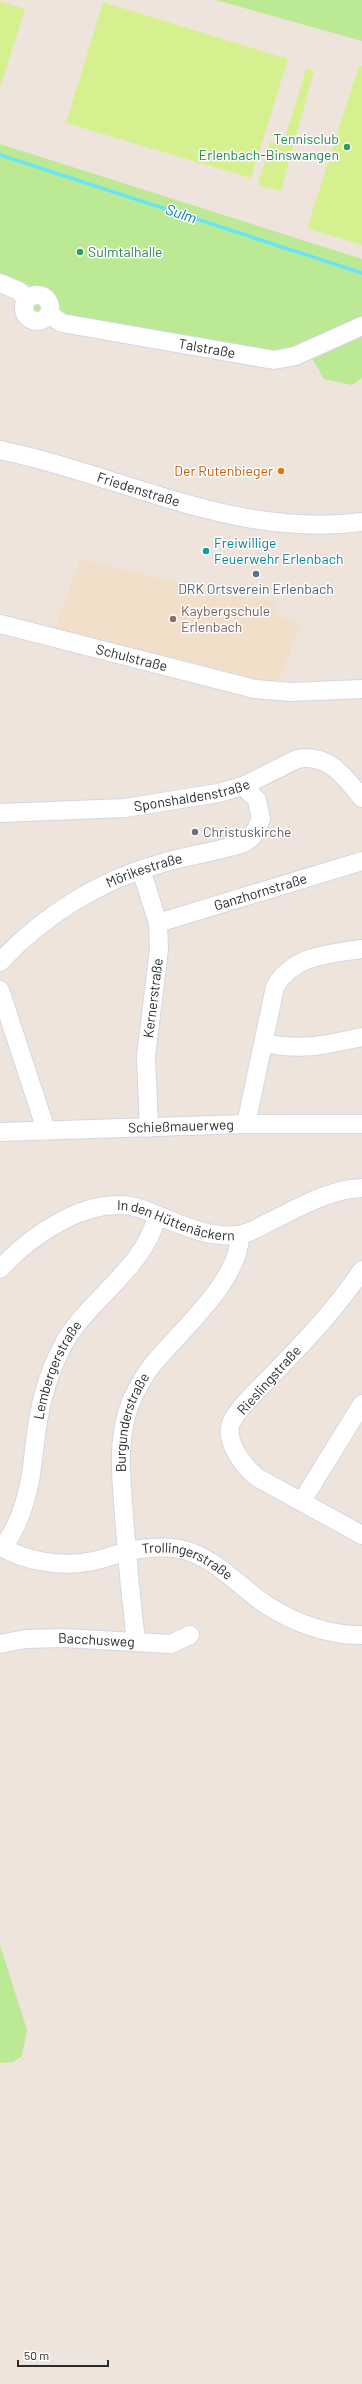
<svg xmlns="http://www.w3.org/2000/svg" width="362" height="2384" font-family="Barlow,sans-serif">
<style>
.education{fill:#f1dfca}
.green{fill:#bce994}
.pitch{fill:#d5f18f}
.lines{fill:none;stroke-linecap:round;stroke-linejoin:round}
.stream{stroke:#67e5f8;stroke-width:3.5}
.minor-casing{stroke:#d1d7e5;stroke-width:20}
.minor{stroke:#fff;stroke-width:18}
.leisure-dot{fill:#2e9e5b;stroke:#fff;stroke-width:1.5}
.food-dot{fill:#e8710a;stroke:#fff;stroke-width:1.5}
.culture-dot{fill:#0f9aa8;stroke:#fff;stroke-width:1.5}
.service-dot{fill:#5c6f8a;stroke:#fff;stroke-width:1.5}
.education-dot{fill:#8d6e63;stroke:#fff;stroke-width:1.5}
.worship-dot{fill:#6b7280;stroke:#fff;stroke-width:1.5}
.labels{text-anchor:middle;stroke-width:3;stroke-linejoin:round;paint-order:stroke}
.leisure-label{font-size:14px;fill:#27864d;stroke:#fff;text-anchor:end}
.street-label{font-size:14px;fill:#2b2b2b;stroke:#fff}
.food-label{font-size:14px;fill:#c56008;stroke:#fff;text-anchor:end}
.culture-label{font-size:14px;fill:#0d838f;stroke:#fff;text-anchor:start}
.service-label{font-size:14px;fill:#4e5e75;stroke:#fff}
.education-label{font-size:14px;fill:#785e54;stroke:#fff;text-anchor:start}
.worship-label{font-size:14px;fill:#5b616d;stroke:#fff;text-anchor:start}
.water-label{font-size:15px;font-style:italic;fill:#047fa0;stroke:#fff}
</style>
<rect width="100%" height="100%" fill="#eee4dc"/>
<path class="education" d="M80,559L238,597L276,601L274,614L302,624L279,678L266,686L54,632Z"/>
<path class="green" d="M216,0H362V41Z
M0,144L362,259V378L352,385L324,379L306,348L286,355L63,320L51,297L43,290L0,275Z
M25 308a12 12 0 1 1 24 0a12 12 0 1 1-24 0Z
M0,1945L27,2030L22,2056L13,2062L0,2063Z"/>
<path class="pitch" d="M0,1L25,9L0,88Z
M103,2L288,59L251,178L66,123Z
M359,66H362V245L307,228Z
M306,69L314,71L281,191L258,185L270,142L283,145Z"/>
<g class="lines">
<path class="stream" d="M0,155L362,273"/>
<g class="minor-casing">
<g id="minor">
<path d="M0,283L19,291L27,300"/>
<circle cx="37" cy="308" r="13"/>
<path id="s1" d="M49,314L62,323L274,360L295,356L362,326"/>
<path id="s2" d="M0,450C121,475 235,539 362,522"/>
<path id="s3" d="M0,624L255,689L290,692L362,689"/>
<path id="s4" d="M0,813L125,808L218,793L243,786L297,759C328,753 344,776 362,798"/>
<path d="M141,870L158,923L159,949L146,1056L149,1128"/>
<path id="s5" d="M158,923L362,861"/>
<path id="s6" d="M0,962C43,916 98,881 159,864C187,855 217,852 244,843L252,837L261,819L257,800L243,786"/>
<path d="M0,990L46,1130"/>
<path d="M264,1043C303,1051 324,1045 362,1037"/>
<path d="M246,1124L275,987C293,955 329,954 362,949"/>
<path id="s7" d="M0,1132L246,1124H362"/>
<path id="s8" d="M0,1269C32,1234 92,1192 142,1209C171,1220 206,1239 238,1235C249,1234 261,1226 271,1221C300,1207 330,1189 362,1188"/>
<path d="M362,1270C338,1306 309,1337 279,1368C267,1381 238,1407 231,1423C224,1442 245,1468 258,1478L362,1535"/>
<path d="M302,1501L362,1404"/>
<path id="s9" d="M0,1546C24,1561 59,1567 88,1562C101,1560 113,1555 125,1552C141,1548 164,1546 180,1549C216,1557 239,1587 268,1606C295,1623 330,1636 362,1635"/>
<path id="s10" d="M3,1548C11,1535 19,1522 23,1507C33,1479 33,1450 38,1421C42,1396 49,1372 61,1349C85,1300 143,1272 157,1216"/>
<path id="s11" d="M136,1642C131,1600 127,1558 124,1515C121,1476 116,1437 132,1399C137,1389 143,1377 150,1368C177,1333 240,1282 240,1235"/>
<path id="s12" d="M0,1644L26,1639L63,1638L171,1644L190,1635"/>
</g>
</g>
<use href="#minor" class="minor"/>
</g>
<g class="leisure-dot">
<circle cx="347" cy="147" r="4"/>
<circle cx="80" cy="252" r="4"/>
</g>
<circle class="food-dot" cx="281" cy="471" r="4"/>
<circle class="culture-dot" cx="206" cy="551" r="4"/>
<circle class="service-dot" cx="256" cy="574" r="4"/>
<circle class="education-dot" cx="173" cy="619" r="4"/>
<circle class="worship-dot" cx="195" cy="832" r="4"/>
<g class="labels">
<g class="leisure-label">
<text x="339" y="144">Tennisclub<tspan x="339" dy="16">Erlenbach-Binswangen</tspan></text>
<text x="88" y="257" text-anchor="start">Sulmtalhalle</text>
</g>
<g class="street-label">
<text dy="5" stroke="none"><textPath href="#s1" startOffset="163">Talstraße</textPath></text>
<text dy="5" stroke="none"><textPath href="#s2" startOffset="144">Friedenstraße</textPath></text>
<text dy="5" stroke="none"><textPath href="#s3" startOffset="136">Schulstraße</textPath></text>
<text dy="5" stroke="none"><textPath href="#s4" startOffset="193">Sponshaldenstraße</textPath></text>
<text dy="5" stroke="none"><textPath href="#s6" startOffset="173">Mörikestraße</textPath></text>
<text dy="5" stroke="none"><textPath href="#s5" startOffset="107">Ganzhornstraße</textPath></text>
<text transform="translate(153 998) rotate(-83)" y="5">Kernerstraße</text>
<text dy="5" stroke="none"><textPath href="#s7" startOffset="181">Schießmauerweg</textPath></text>
<text dy="5" stroke="none"><textPath href="#s8" startOffset="198">In den Hüttenäckern</textPath></text>
<text dy="5" stroke="none"><textPath href="#s10" startOffset="188">Lembergerstraße</textPath></text>
<text transform="translate(269 1380) rotate(-48)" y="5">Rieslingstraße</text>
<text dy="5" stroke="none"><textPath href="#s11" startOffset="222">Burgunderstraße</textPath></text>
<text dy="5" stroke="none"><textPath href="#s9" startOffset="195">Trollingerstraße</textPath></text>
<text dy="5" stroke="none"><textPath href="#s12" startOffset="97">Bacchusweg</textPath></text>
</g>
<g class="food-label">
<text x="273" y="476">Der Rutenbieger</text>
</g>
<g class="culture-label">
<text x="214" y="548">Freiwillige<tspan x="214" dy="16">Feuerwehr Erlenbach</tspan></text>
</g>
<g class="service-label">
<text x="256" y="594">DRK Ortsverein Erlenbach</text>
</g>
<g class="education-label">
<text x="181" y="616">Kaybergschule<tspan x="181" dy="16">Erlenbach</tspan></text>
</g>
<g class="worship-label">
<text x="203" y="837">Christuskirche</text>
</g>
<g class="water-label">
<text transform="translate(181 214) rotate(18)" y="5">Sulm</text>
</g>
</g>
<path d="M18 2360v6h90v-6" fill="none" stroke="#2b2b2b" stroke-width="2"/>
<text x="24" y="2360" font-size="12" fill="#2b2b2b" stroke="#ffffff" stroke-width="3" paint-order="stroke">50 m</text>
</svg>
